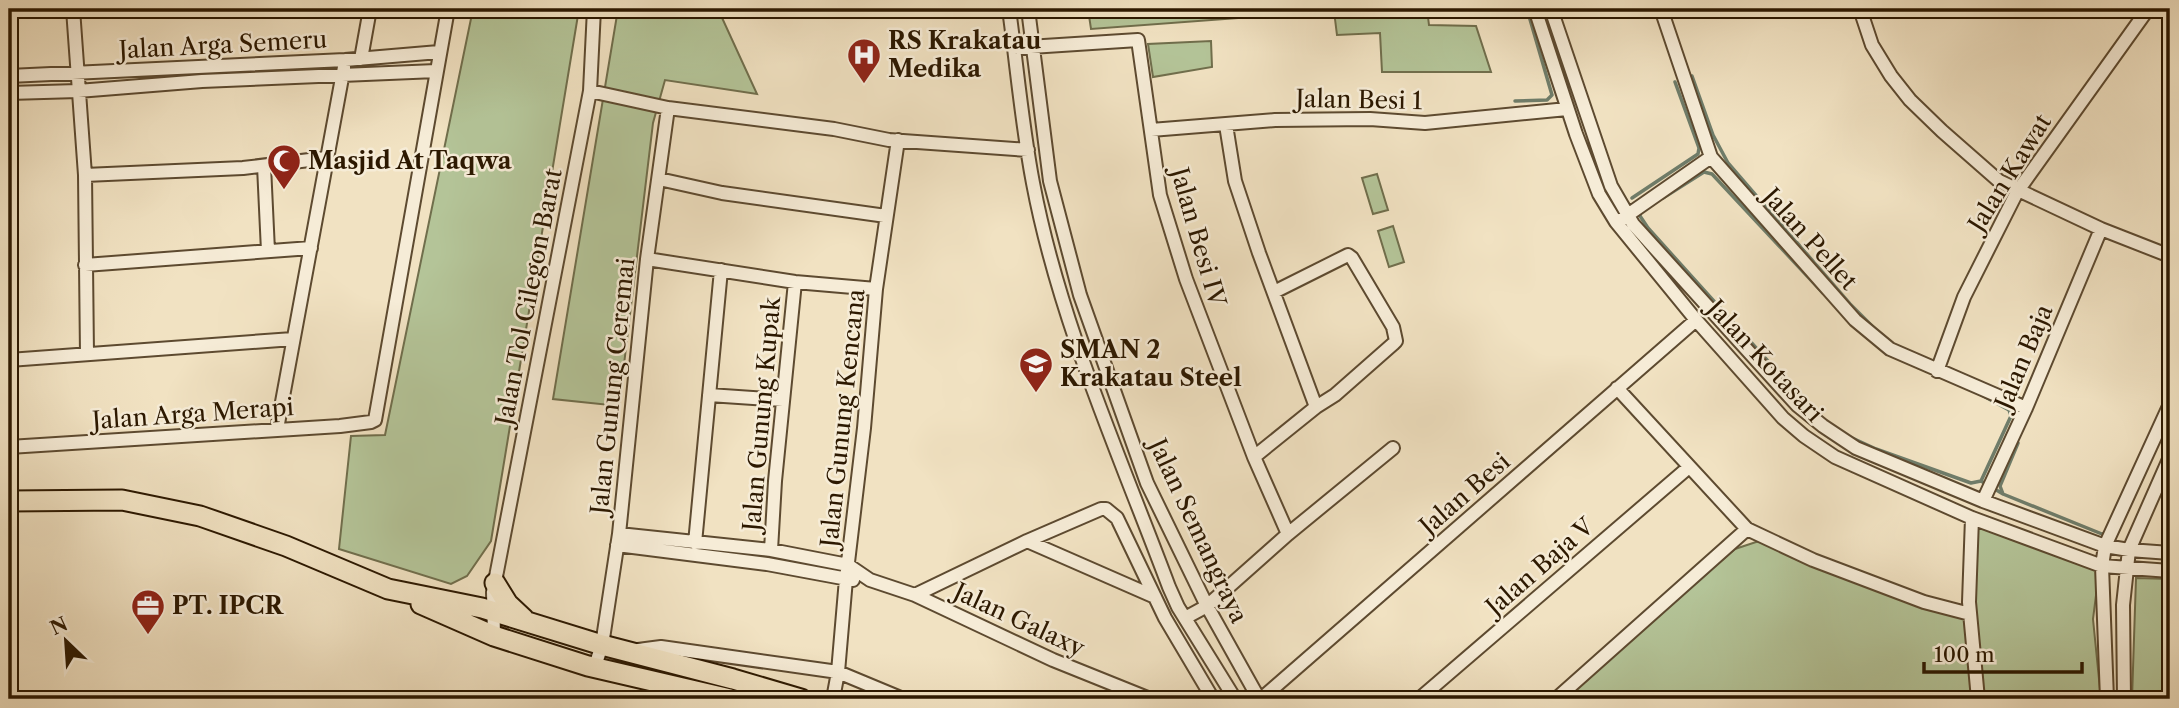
<svg xmlns="http://www.w3.org/2000/svg" width="2179" height="708" font-family="'Libre Caslon Text',serif">
<style>
.green{fill:#b4c498;stroke:#706e4c;stroke-width:2}
.lines{fill:none;stroke-linecap:round;stroke-linejoin:round}
.stream{stroke:#6f7c69;stroke-width:3.5}
.minor-casing{stroke:#5d4a30;stroke-width:16}
.trunk-casing{stroke:#2c1800;stroke-width:23}
.minor{stroke:#f6ecd7;stroke-width:12}
.trunk{stroke:#f1e2c2;stroke-width:19}
.labels{text-anchor:middle;stroke-width:5;stroke-linejoin:round;paint-order:stroke}
.poi-label{font-size:24px;font-weight:bold;fill:#2c1800;stroke:#f6ecd7;text-anchor:start}
.street-label{font-size:24px;fill:#2c1800;stroke:#f6ecd7}
</style>
<rect width="100%" height="100%" fill="#f1e2c2"/>
<filter id="stains"><feTurbulence type="fractalNoise" baseFrequency=".00286" numOctaves="4"/><feColorMatrix values="0 0 0 0 .2 0 0 0 0 .09 0 0 0 0 .02 0 0 0 .5 -.17"/></filter>
<radialGradient id="worn" r=".72"><stop offset=".6" stop-color="#630" stop-opacity="0"/><stop offset="1" stop-color="#630" stop-opacity=".3"/></radialGradient>
<path class="green" d="M473,9H579L491,541L467,576L451,584L339,549L351,436L385,435Z
M618,9H718L757,94L665,80L653,123L619,406L553,399Z
M1088,9H1427L1429,25L1476,26L1491,72H1382L1380,33L1337,35L1334,11L1091,29Z
M1211,41L1212,67L1153,77L1148,44Z
M1377,174L1388,210L1373,214L1362,178Z
M1393,226L1404,262L1389,267L1378,231Z
M1979,522L2100,564L2093,619L2101,699H1560L1735,549L1762,540L1965,615Z
M2136,578L2170,579V699H2132Z"/>
<g class="lines">
<path class="stream" d="M1692,76L1713,135L1728,163L1850,304L1875,329
M1515,101L1547,100L1552,95L1527,9
M1632,198L1698,154L1699,148L1675,82
M1663,198L1704,172L1712,174L1823,293
M1641,211L1640,216L1648,228L1786,381L1823,419
M2004,392L2024,400
M1978,393L2009,410L2011,416L1981,481
M1850,437L1876,449L1971,483L1981,481L1986,484
M2018,443L2000,486L2003,494L2102,534L2107,532
M1993,488L2003,494"/>
<g class="minor-casing">
<path id="minor" d="M73,9L85,175L87,354
M1009,9C1017,67 1022,126 1033,183C1059,321 1120,456 1169,587L1178,607L1235,699
M1028,9L1050,181L1080,295L1147,483L1207,606L1259,699
M1535,9L1576,134L1599,194L1616,222L1696,320L1783,418L1804,436L1835,457L1972,518L2102,566L2170,571
M1551,9L1611,186L1633,224L1797,405L1823,426L1856,448L1983,501L2105,546L2129,550L2170,553
M1661,9L1711,157L1855,320L1890,349L2026,408
M1860,9L1872,45L1891,76L1910,100L1942,131L1999,181L2101,229L2170,256
M1014,48L1138,40L1160,195L1186,279L1254,457L1288,534
M361,59L370,9
M9,76L345,60L439,52
M590,91L668,108L834,129L889,140L1028,150
M9,93L78,91L202,81L436,71
M1226,125L1235,181L1259,253L1316,407L1254,457
M1151,130L1275,120L1370,119L1425,123L1567,109
M264,166L268,251
M85,175L243,168L326,158
M659,179L722,193L886,216
M1622,219L1711,157
M647,259L795,282L876,289
M85,265L311,248
M1274,292L1348,255L1352,258L1393,327L1396,341L1393,344L1335,395L1316,407
M9,360L293,339
M1937,371L1964,297L2017,192L2148,9
M1617,388L1747,529L1813,560L1924,602L1970,614
M709,395L783,400
M277,429L344,67
M9,447L340,426L371,422L375,420L448,9
M1983,501L2026,408L2101,229
M1972,518L1969,602L1978,699
M619,534L771,550L848,565L870,580L915,595L1053,660L1150,699
M1027,541L1155,597
M695,543L721,270
M617,545L767,564L853,580
M771,550L775,481L795,282
M915,595L1027,541L1101,509H1106L1117,518L1165,618L1213,699
M1185,618L1207,606L1288,534L1393,448
M494,636L493,592L590,91L594,9
M638,650L661,647L838,672L903,699
M595,666L602,645L619,534L647,259L668,108
M833,699L838,672L846,579L864,428L876,289L898,140
M1261,699L1696,320
M1419,699L1689,467
M1556,699L1747,529
M2107,699L2102,566L2105,546L2170,404
M2124,699L2123,605L2129,550L2170,457"/>
</g>
<g class="trunk-casing">
<path id="trunk" d="M9,501L122,500L200,516L286,546L388,589L482,608L602,645L733,679L801,699
M495,583L508,604L524,619
M421,604L494,636L588,666L730,699"/>
</g>
<use href="#minor" class="minor"/>
<use href="#trunk" class="trunk"/>
</g>
<defs>
<g id="hospital-pin" transform="scale(1.75)"><path d="M0 17L-7.5 6A9.5 9.5 0 1 1 7.5 6Z" fill="#8f2418" stroke="#f6ecd7"/><path d="M-5-5h3v3.5h4V-5h3V5h-3V1.5h-4V5h-3Z" fill="#fff"/></g>
<g id="mosque-pin" transform="scale(1.75)"><path d="M0 17L-7.5 6A9.5 9.5 0 1 1 7.5 6Z" fill="#8f2418" stroke="#f6ecd7"/><path d="M3.5-4.9A6 6 0 1 0 3.5 4.9A5 5 0 1 1 3.5-4.9Z" fill="#fff"/></g>
<g id="school-pin" transform="scale(1.75)"><path d="M0 17L-7.5 6A9.5 9.5 0 1 1 7.5 6Z" fill="#8f2418" stroke="#f6ecd7"/><path d="M0-5L7-2L0 1L-7-2ZM-4 1L0 2.5L4 1V4Q0 6-4 4Z" fill="#fff"/></g>
<g id="office-pin" transform="scale(1.75)"><path d="M0 17L-7.5 6A9.5 9.5 0 1 1 7.5 6Z" fill="#8f2418" stroke="#f6ecd7"/><path d="M-6-3h4V-5.5h4V-3h4V5H-6ZM-1-4.5V-3h2v-1.5ZM-6 0V1H6V0Z" fill="#fff"/></g>
</defs>
<g fill-rule="evenodd">
<use href="#hospital-pin" x="864" y="55"/>
<use href="#mosque-pin" x="284" y="161"/>
<use href="#school-pin" x="1036" y="364"/>
<use href="#office-pin" x="148" y="606"/>
</g>
<g class="labels">
<g class="poi-label">
<text x="888" y="49">RS Krakatau<tspan x="888" dy="28">Medika</tspan></text>
<text x="308" y="169">Masjid At Taqwa</text>
<text x="1060" y="358">SMAN 2<tspan x="1060" dy="28">Krakatau Steel</tspan></text>
<text x="172" y="614">PT. IPCR</text>
</g>
<g class="street-label">
<text transform="translate(223 45) rotate(-3)" y="8">Jalan Arga Semeru</text>
<text transform="translate(1359 100) rotate(1)" y="8">Jalan Besi 1</text>
<text transform="translate(2010 173) rotate(-58)" y="8">Jalan Kawat</text>
<text transform="translate(1198 237) rotate(74)" y="8">Jalan Besi IV</text>
<text transform="translate(1810 239) rotate(48)" y="8">Jalan Pellet</text>
<text transform="translate(529 297) rotate(-79)" y="8">Jalan Tol Cilegon Barat</text>
<text transform="translate(2024 357) rotate(-67)" y="8">Jalan Baja</text>
<text transform="translate(1765 361) rotate(47)" y="8">Jalan Kotasari</text>
<text transform="translate(613 386) rotate(-84)" y="8">Jalan Gunung Ceremai</text>
<text transform="translate(193 414) rotate(-4)" y="8">Jalan Arga Merapi</text>
<text transform="translate(762 414) rotate(-85)" y="8">Jalan Gunung Kupak</text>
<text transform="translate(843 418) rotate(-84)" y="8">Jalan Gunung Kencana</text>
<text transform="translate(1465 494) rotate(-41)" y="8">Jalan Besi</text>
<text transform="translate(1198 531) rotate(65)" y="8">Jalan Semangraya</text>
<text transform="translate(1540 567) rotate(-41)" y="8">Jalan Baja V</text>
<text transform="translate(1019 620) rotate(25)" y="8">Jalan Galaxy</text>
</g>
</g>
<rect width="2179" height="708" fill="none" stroke="#f1e2c2" stroke-width="35"/>
<rect x="10" y="10" width="2158" height="687" fill="none" stroke="#2c1800" stroke-width="3.5"/>
<rect x="18" y="18" width="2144" height="673" fill="none" stroke="#2c1800" stroke-width="2"/>
<g transform="translate(66 641) rotate(335)" stroke="#f6ecd7" stroke-width="5" paint-order="stroke">
<path d="M0-5L12 26L0 18L-12 26Z" fill="#2c1800"/>
<text y="-10" font-size="19" font-weight="bold" text-anchor="middle" fill="#2c1800">N</text>
</g>
<path d="M1924 662v10h158v-10" fill="none" stroke="#2c1800" stroke-width="3.5"/>
<text x="1934" y="662" font-size="21" fill="#2c1800" stroke="#f6ecd7" stroke-width="5" paint-order="stroke">100 m</text>
<rect width="100%" height="100%" filter="url(#stains)"/>
<rect width="100%" height="100%" fill="url(#worn)"/>
</svg>
